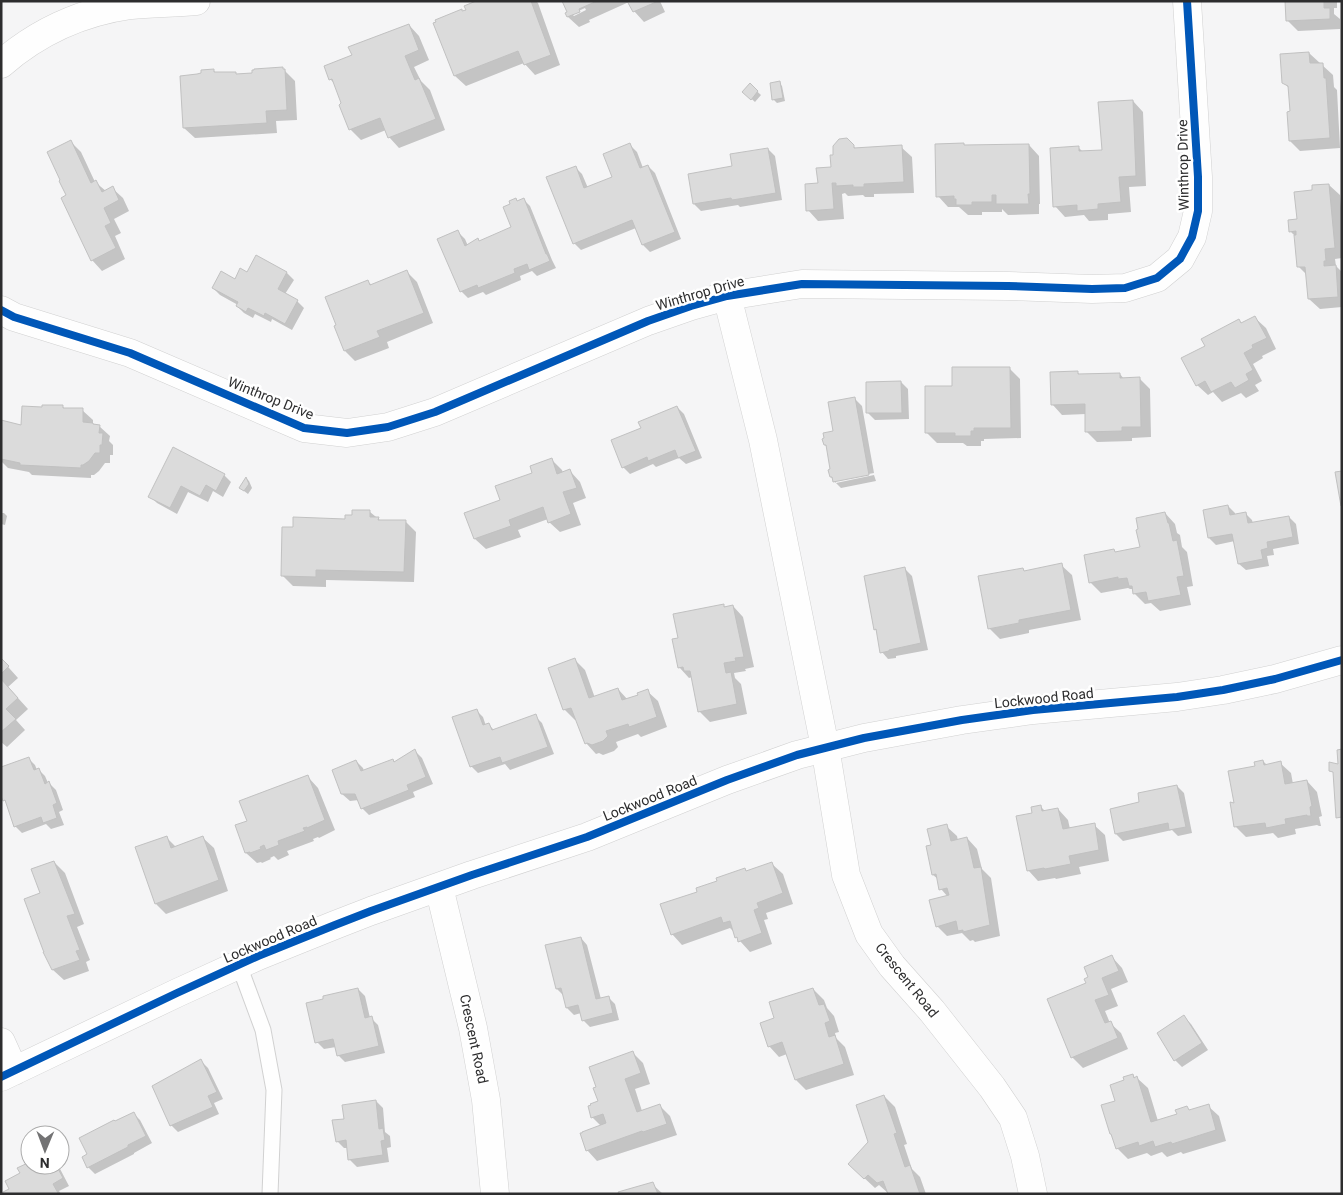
<svg xmlns="http://www.w3.org/2000/svg" width="1343" height="1195" font-family="Roboto,sans-serif">
	<rect width="100%" height="100%" fill="#f5f5f6"/>
	<path fill="#0003" fill-rule="evenodd" d="M480 1H536L538 3 560 65 535 75 524 63 466 86 455 76 463 12Z
		M563 1H660L665 12 644 22 634 11 629 2 589 20 590 22 579 27 568 17 567 13H569ZM585 8 586 10 574 16 572 14Z
		M1284 1H1337V8H1334V14L1340 19V29L1298 31 1287 20V4Z
		M409 25 419 36 429 60 414 67 421 81 430 90 445 130 399 148 389 137 386 130 361 140 350 129 343 104 335 84 330 79Z
		M1309 53 1333 75 1334 87 1337 90 1340 148 1300 151 1290 141 1291 112 1290 89 1283 82Z
		M284 70 295 81 297 120 276 121 277 133 195 138 184 128 197 76 214 71 217 74 237 75Z
		M779 83 782 86 785 101 777 103 774 100 771 84Z
		M750 85 761 95 755 102 744 92Z
		M1133 101 1143 112 1146 186 1129 187 1131 212 1108 214V220L1089 221 1084 215 1065 217 1055 206 1078 147 1083 152 1103 151Z
		M847 140 857 150 901 147 912 157 914 193 874 194V197H865L863 195 848 196 845 193 842 194 844 219 818 221 808 210 819 184 833 168 834 156Z
		M71 142 81 152 95 182 106 191 112 188 123 198 129 211 114 219 121 233 115 236 125 259 102 271 92 260 67 196Z
		M964 144 965 146 1029 145 1039 156 1040 204H1039V214L1008 215 1002 209V212H982V215H968L959 207H948L938 196Z
		M630 145 637 152 643 168 648 166 655 173 681 239 650 252 643 245 636 228 581 250 574 243 575 167 582 174 588 188 614 178Z
		M768 149 775 156 782 200 740 207 738 205 701 211 694 204Z
		M1329 185 1340 195 1342 220V258L1335 259 1336 266 1342 272V307L1320 309 1309 299 1307 275 1298 266 1296 237 1291 232 1313 192Z
		M524 200 530 206 552 260 556 268 537 276 532 271 520 276 521 280 486 295 483 292 468 298 461 291 458 232 465 239 468 246 513 228 518 202Z
		M257 257 287 273 294 280 285 294 297 301 304 308 292 330 272 319 271 322 255 314 253 318 244 313 237 306 238 305 220 295 213 288 235 280 248 273Z
		M406 271 417 282 433 323 387 342 389 348 355 361 345 351 368 282 372 285Z
		M1255 318 1266 328 1276 349 1262 356 1263 358 1253 364 1262 381 1255 385 1259 391 1246 398 1241 393 1222 402 1213 392 1208 395 1197 385 1206 346 1239 321 1243 324Z
		M1009 368 1020 379 1021 438 984 439V441H981V446H967L963 443H937L926 432 953 387Z
		M1078 373 1080 375 1120 374 1124 379 1139 378 1150 389 1151 437 1132 438V441L1097 442 1087 432 1086 414 1062 415 1052 404Z
		M901 382 908 389 909 419 875 420 868 413Z
		M855 399 862 406 874 473 836 480V483L874 475 876 481 841 488 834 481 831 477 832 470 827 447 825 445 835 432Z
		M63 407 65 409 82 410 93 420V424L99 426 110 436 109 441 113 445V455H110V463H105L99 471 94 475H91V478L32 475 29 472 8 468 1 461V421L23 426Z
		M677 407 684 414 702 458 686 464 679 458 656 467 653 464 630 474 623 467 642 429Z
		M174 448 224 475 231 482 223 497 213 491 208 502 188 492 177 514 157 503 150 496Z
		M551 459 562 470 563 473 570 471 580 482 586 498 573 503 581 525 560 532 549 522 548 519 518 530 521 537 486 549 475 539 466 514 502 501Z
		M246 478 249 481 252 488 248 494 240 488Z
		M1228 506 1235 513V515L1245 513 1252 520 1253 524 1289 517 1296 524 1299 544 1273 549 1274 555 1267 556 1269 566 1246 570 1239 564 1235 541 1216 545 1209 538Z
		M370 512 381 521H405L416 532 414 582 326 580V587L293 586 282 575 294 528 346 520Z
		M1 513H4L7 516 5 525 1 524Z
		M1165 513 1175 524 1177 533 1180 535 1182 547 1187 552 1193 586 1187 587 1191 605 1160 611 1151 603 1145 604 1134 593 1133 589H1130L1128 588 1101 593 1090 582 1116 553 1141 548Z
		M1061 565 1072 575 1081 620 1029 630V633L1000 639 989 628 1022 569 1025 572Z
		M905 569 912 576 928 650 896 656V658L888 659 882 652 877 632 875 629Z
		M723 605 726 608 733 606 743 617 754 667 745 669 746 671 734 673 735 678 741 684 747 714 710 722 699 711 692 677 689 678 679 667V639Z
		M1 659 18 678 8 687 28 709 16 720 25 730 7 747 1 742Z
		M575 660 585 670 595 698 618 689 628 700 647 691 658 701 667 727 641 737 638 734 616 742 618 747 614 751 603 755 599 753 596 754 586 743 577 719 575 720 564 709Z
		M476 710 483 717 486 726 489 725 494 730 535 716 542 723 554 754 510 770 505 764 478 773 471 766Z
		M415 751 422 758 433 784 413 792 415 797 369 815 362 808 359 800 350 801 342 794 356 761 363 768 364 771 393 760 395 762Z
		M28 758 35 765 37 770 38 769 45 776 48 783H49L56 790 63 810 59 812 64 825 51 829 46 824 22 833 15 826 7 803 4 800Z
		M1263 761 1267 765 1280 763 1291 773 1293 784 1307 781 1317 792 1322 816 1319 817 1321 826H1319L1317 825 1295 829 1296 834 1278 838 1273 833 1246 837 1236 827 1231 804 1236 805 1257 767Z
		M308 777 318 788 335 830 319 838 318 837 313 839 314 841 287 851 289 855 278 860 274 856 270 858 271 859 262 863 261 862 257 863 246 853 248 821Z
		M1177 786 1184 793 1192 833 1178 836 1172 830 1123 841 1116 834 1111 809 1141 803Z
		M1040 806 1045 811 1058 809 1068 820 1070 829 1094 825 1105 835 1109 861 1079 867 1081 874 1056 879 1055 878 1038 881 1028 870 1034 814Z
		M946 826 957 836 958 841 967 838 977 849 982 869 991 878 1000 936 975 942 973 940 970 941 962 933 947 936 937 926 948 897 941 889 938 879 933 875 932 846Z
		M166 837 176 847 203 838 214 848 228 891 166 914 156 904Z
		M54 862 65 873 84 924 77 927 90 960 86 962 89 971 64 980 53 970 45 953 41 894Z
		M772 864 783 874 793 904 766 913 768 919 764 920 772 944 750 952 740 941 735 933 730 928 682 945 672 934 699 893 719 881 745 869 747 872Z
		M581 938 587 945 601 999 608 997 615 1004 619 1020 590 1027 583 1020 581 1013 574 1015 567 1008 564 996 557 989Z
		M1112 957 1122 968 1128 982 1111 989 1118 1006 1105 1011 1110 1023 1121 1033 1128 1049 1083 1068 1072 1057 1088 983Z
		M358 989 365 996 370 1018H371L378 1025 385 1053 345 1062 338 1055 336 1047 324 1049 317 1042Z
		M813 989 824 1000 827 1008 834 1016 839 1032 835 1033 836 1038 845 1047 854 1075 806 1090 796 1080 787 1054 779 1057 769 1046 776 1019Z
		M1184 1017 1191 1024 1208 1050 1182 1067 1175 1060Z
		M633 1053 643 1063 650 1084 635 1089 642 1111 659 1105 670 1116 677 1135 597 1161 587 1150 601 1126 593 1118 589 1107 600 1102Z
		M201 1061 208 1068 223 1099 214 1103 219 1114 178 1132 172 1126 154 1087Z
		M1133 1076 1136 1078H1137L1148 1088 1158 1121 1178 1115 1187 1108 1190 1111 1208 1106 1219 1116 1226 1141 1183 1154 1181 1152 1167 1157 1162 1152 1151 1156 1147 1153 1128 1159 1117 1148 1116 1102 1125 1081Z
		M884 1096 895 1107 907 1144 904 1145 912 1169 920 1177 926 1194H889L879 1185 875 1188 861 1175Z
		M376 1101 383 1108 385 1132 390 1136 391 1147 387 1148 389 1162 357 1167 350 1160 348 1148H344L337 1141 345 1120Z
		M133 1113 140 1120 152 1143 134 1153V1154L95 1174 88 1167 89 1155 115 1122Z
		M30 1163V1165H58L69 1186 59 1191 61 1194H6L10 1190Z
		M652 1184 663 1194H620Z"/>
	<path fill="#dbdbdb" stroke="#c1c1c1" d="M476 1H531L551 55 524 65 518 51 454 76 433 23 436 22 435 20 462 9V11L466 10 464 6Z
		M562 1H597L579 9 580 12 567 17 565 13 567 12Z
		M627 1H655L656 2 633 12Z
		M1285 1H1324V8H1330V19L1286 21Z
		M409 24 419 50 405 56 415 80 419 78 436 119 388 138 380 118 349 130 339 105 341 103 332 79 329 80 324 66 352 55 348 47Z
		M1309 52 1310 63H1323L1324 78H1326L1330 138 1289 141 1287 112 1290 111 1288 86 1282 83 1280 54Z
		M283 67V69H285L287 110 266 111 267 123 183 128 180 76 197 74 201 73V70L214 69V72H236V74L252 73V70H254V69Z
		M780 81 783 98 772 100 770 83Z
		M750 83 758 91 751 100 742 92Z
		M1133 100 1136 176 1119 177 1121 202 1098 204V209L1077 211V205L1053 207 1050 148 1079 146V151L1102 150 1098 102Z
		M847 138 854 145V148L902 145 904 182 864 184V187H853V185L836 186V183H832L834 209 806 211 805 184 818 183 816 168 831 167 830 155H833V146L839 139Z
		M71 140 91 183 96 180 102 192 113 186 119 200 104 208 111 223 105 226 116 248 91 261 61 198 66 195 59 181 60 180 47 152Z
		M630 143 640 168 648 165 675 232 642 245 632 220 573 244 546 177 576 166 584 188 612 177 603 154Z
		M964 143V145L1029 144 1030 194H1028L1029 204H996V195H992V202H972V205H956V199H954V196L936 197 935 144Z
		M768 148 776 193 732 200 731 198 693 204 688 174 732 166 730 154Z
		M1329 184 1335 248 1325 249 1326 261H1324V266L1336 265 1338 297 1308 299 1305 267H1297L1294 235H1296V231L1289 232 1288 220 1297 219 1294 192 1312 190V185Z
		M516 198 517 201 524 198 546 254H547L550 261 529 270 527 264 514 269 515 273 478 288 477 285 460 292 437 239 458 230 465 246 478 238 479 241 511 227 503 207 510 204 509 201Z
		M256 255 287 272 278 289 298 300 285 324 265 313 264 316 248 308 246 312 236 306 238 302 212 288 221 271 235 279 240 268 247 272Z
		M407 270 424 313 377 331 380 337 344 351 334 326 336 325 325 297 368 280 370 285Z
		M1255 316 1267 338 1252 345 1253 348 1244 353 1253 370 1246 374 1249 380 1235 388 1231 382 1211 392 1205 381 1196 386 1181 358 1205 346 1201 339 1239 319 1241 323Z
		M952 367H1010L1011 428H974V431H971V436H955V433H925V386H952Z
		M1078 371V374L1120 373V378L1140 377 1141 427H1122V431L1085 432V404L1051 405 1050 372Z
		M901 381 902 413H866V382Z
		M855 397 869 475 833 482 832 477H830L828 470 830 469 826 445H824L822 439 824 438 823 433 833 431 828 402Z
		M42 405H63V408H83V422L93 423V424L100 425 99 433H103L102 445H100V453H95L89 461 83 465H81V468L20 465V463L1 459V420L21 425 22 406 42 407Z
		M677 406 696 451 678 458 675 450 648 461 647 457 622 468 611 440 641 428 638 422Z
		M173 447 225 474 216 491 206 485 200 496 181 486 170 508 148 497Z
		M552 458 557 474 570 469 577 488 563 492 571 514 548 523 543 507 509 520 511 526 474 539 464 513 500 500 495 486 532 473 530 466Z
		M1342 471V506H1341L1335 472Z
		M246 477 249 484 244 491 239 488Z
		M1228 505 1230 515 1246 512 1248 523 1289 516 1293 537 1267 542 1268 548 1261 550 1263 559 1238 564 1232 534 1208 538 1203 510Z
		M352 510H370V517H379L378 520H406L404 572 316 570V577L281 576 282 527H293V517L345 519V515H352Z
		M1165 512 1168 523H1169L1173 541 1177 540 1184 576 1177 577 1181 595 1148 601 1146 592 1133 594 1132 586H1129L1127 578 1118 579V577L1089 583 1084 555 1114 549 1115 552 1140 547 1136 530 1138 529 1136 518Z
		M1062 563 1071 610 1019 620V623L988 629 978 576 1023 568 1024 571Z
		M905 567 921 643 889 650V651L880 653 876 629 874 630 864 576Z
		M724 604V607L733 605 744 657 735 658 736 661 724 663 726 673 731 672 737 704 698 712 690 671H684L683 667 678 668 672 639 678 638 673 614Z
		M1 658 9 666 1 674Z
		M575 658 589 698 618 688 622 700 638 695 637 693 648 689 657 717 629 727 628 724 606 731 608 736 603 741 592 745 587 743 585 744 571 708 563 710 548 668Z
		M1 679 18 698 6 709 16 719 1 732Z
		M477 709 483 725 489 723 492 730 536 714 548 747 502 763 500 757 470 767 452 717Z
		M415 749 426 777 407 785 409 790 361 809 355 794H341L332 770 356 760 361 771 393 759 394 762Z
		M1342 749V817L1336 818 1333 772 1329 771V762L1338 764 1337 750Z
		M29 757 34 770 39 768 45 784 49 781 57 803 53 805 57 818 43 823 41 817 14 827 5 800 3 801 1 796V767Z
		M1263 760 1264 765 1281 761 1285 784 1307 780 1312 806 1310 807 1311 816H1307V815L1285 819 1286 824 1266 828 1265 823 1234 827 1230 802 1234 803 1228 771 1255 766 1254 762Z
		M308 775 325 820 307 828V827L303 828 305 831 278 841 279 845 266 850 264 845 260 847 261 849 250 853V852L245 853 235 825 247 821 239 801Z
		M1177 785 1186 827 1169 830 1168 823 1115 834 1110 809 1139 802 1138 793Z
		M1041 805 1042 811 1058 808 1063 829 1095 823 1099 850 1069 856 1071 864 1045 869 1044 868 1027 871 1016 816 1032 813 1031 807Z
		M947 824 951 841 967 837 974 868 981 867 990 925 963 932V930L958 931 956 921 936 927 929 900 949 895 947 888 939 890 936 874 932 875 926 846 931 845 927 829Z
		M167 836 171 848 203 836 219 880 155 904 135 847Z
		M54 861 75 914 67 916 80 950 76 951 80 960 52 970 43 952H44L43 950 24 899 40 893 31 869Z
		M772 862 783 893 757 903 759 908 754 910 762 933 738 942 737 937 735 938 730 921 723 923 721 917 671 935 660 904 697 892 696 888 717 881 716 878 745 868 746 871Z
		M581 937 596 999 609 996 613 1013 582 1021 578 1005 566 1008 561 988 556 989 545 945Z
		M1112 955 1119 971 1102 978 1109 995 1095 1000 1105 1023 1111 1021 1118 1038 1071 1058 1047 999 1086 983 1084 979 1088 977 1084 967Z
		M358 988 365 1018 372 1016 379 1046 337 1056 333 1039 315 1043 306 1003 323 999V996Z
		M813 988 819 1005 824 1004 830 1021 825 1023 829 1037 835 1035 844 1064 795 1080 782 1042 768 1047 760 1023 774 1018 769 1002Z
		M1184 1015 1202 1043 1174 1061 1157 1033Z
		M633 1051 641 1073 625 1079 637 1112 660 1104 667 1124 643 1132 642 1131 586 1151 580 1133H582V1132L606 1123 603 1114 591 1118 588 1106 591 1105 590 1104 598 1101 593 1088 596 1087 589 1067Z
		M201 1059 217 1092 208 1096 213 1107 170 1126 152 1086Z
		M1133 1074 1134 1078 1137 1076 1151 1122 1177 1114 1175 1110 1187 1106 1189 1110 1209 1104 1216 1130 1172 1144 1171 1142 1155 1147 1153 1141 1139 1146 1138 1142 1116 1149 1111 1134H1110L1101 1105 1115 1101 1110 1085 1124 1080 1123 1077Z
		M884 1095 897 1133 894 1134 905 1167 910 1165 920 1194H888L883 1181 877 1183 868 1175 864 1179 848 1164 868 1142 856 1105Z
		M376 1100 379 1129 383 1128 385 1140 381 1141 383 1155 348 1160 346 1140 336 1142 332 1120 344 1119 342 1105Z
		M134 1112 146 1136 128 1145V1147L87 1168 82 1157 87 1154 79 1138 114 1120 115 1121Z
		M30 1162V1165H56L63 1178 53 1184 58 1193 56 1194H4L3 1192 9 1189 5 1181 20 1173 17 1168Z
		M653 1182 658 1194H619L618 1192Z"/>
	<g fill="none" stroke-linecap="round" stroke-linejoin="round">
		<defs>
			<path id="lane" d="M239 965 263 1030 274 1090 270 1194"/>
			<path id="street" d="M1 64C39 31 81 12 131 5 153 3 175 3 196 1
				M727 296 763 440 825 747 846 875 869 934 892 966 932 1011 992 1087 1013 1118 1025 1156 1033 1194
				M1 310 14 317 130 353 304 428 347 433 388 427 435 412 648 321 691 306 727 296 802 284 1008 286 1092 289 1125 288 1157 278 1180 259 1192 237 1198 211V177L1187 1
				M439 887 473 1028 486 1100 495 1194
				M1 1042 14 1071
				M1 1077 177 993 258 956 335 925 371 911 472 875 587 837 727 780 797 755 864 738 962 720 1033 710 1177 697 1223 690 1275 679 1342 660"/>
		</defs>
		<use href="#lane" stroke="#d1d1d1" stroke-width="17"/>
		<use href="#street" stroke="#d1d1d1" stroke-width="29"/>
		<use href="#lane" stroke="#fefefe" stroke-width="15"/>
		<use href="#street" stroke="#fefefe" stroke-width="28"/>
		<defs>
			<path id="cycleway" d="M1 310 14 317 130 353 304 428 347 433 388 427 435 412 648 321 691 306 727 296 802 284 1008 286 1092 289 1125 288 1157 278 1180 259 1192 237 1198 211V177L1187 1
				M1 1077 177 993 258 956 335 925 371 911 472 875 587 837 727 780 797 755 864 738 962 720 1033 710 1177 697 1223 690 1275 679 1342 660"/>
		</defs>
		<use href="#cycleway" stroke="#fff" stroke-width="11"/>
		<use href="#cycleway" stroke="#0057b8" stroke-width="8"/>
	</g>
	<g text-anchor="middle" stroke-width="5" stroke-linejoin="round" paint-order="stroke">
		<g font-size="14" fill="#2d2d2e" stroke="#fff">
			<text transform="translate(1183 165) rotate(-91)" y="5">Winthrop Drive</text>
			<text transform="translate(700 293) rotate(-16)" y="5">Winthrop Drive</text>
			<text transform="translate(271 398) rotate(22)" y="5">Winthrop Drive</text>
			<text transform="translate(1044 698) rotate(-6)" y="5">Lockwood Road</text>
			<text transform="translate(650 798) rotate(-22)" y="5">Lockwood Road</text>
			<text transform="translate(270 939) rotate(-23)" y="5">Lockwood Road</text>
			<text transform="translate(907 980) rotate(51)" y="5">Crescent Road</text>
			<text transform="translate(474 1039) rotate(78)" y="5">Crescent Road</text>
		</g>
	</g>
	<rect width="1343" height="1195" fill="none" stroke="#2d2d2e" stroke-width="5"/>
	<g transform="translate(45 1150) rotate(181)"><circle r="24" fill="#ffffff" stroke="#ababab"/>
	<path d="M0-4L9 19L0 12L-9 19Z" fill="#737374"/>
	<text y="-8" font-size="14" font-weight="bold" text-anchor="middle" fill="#2d2d2e">N</text>
	</g>
</svg>
